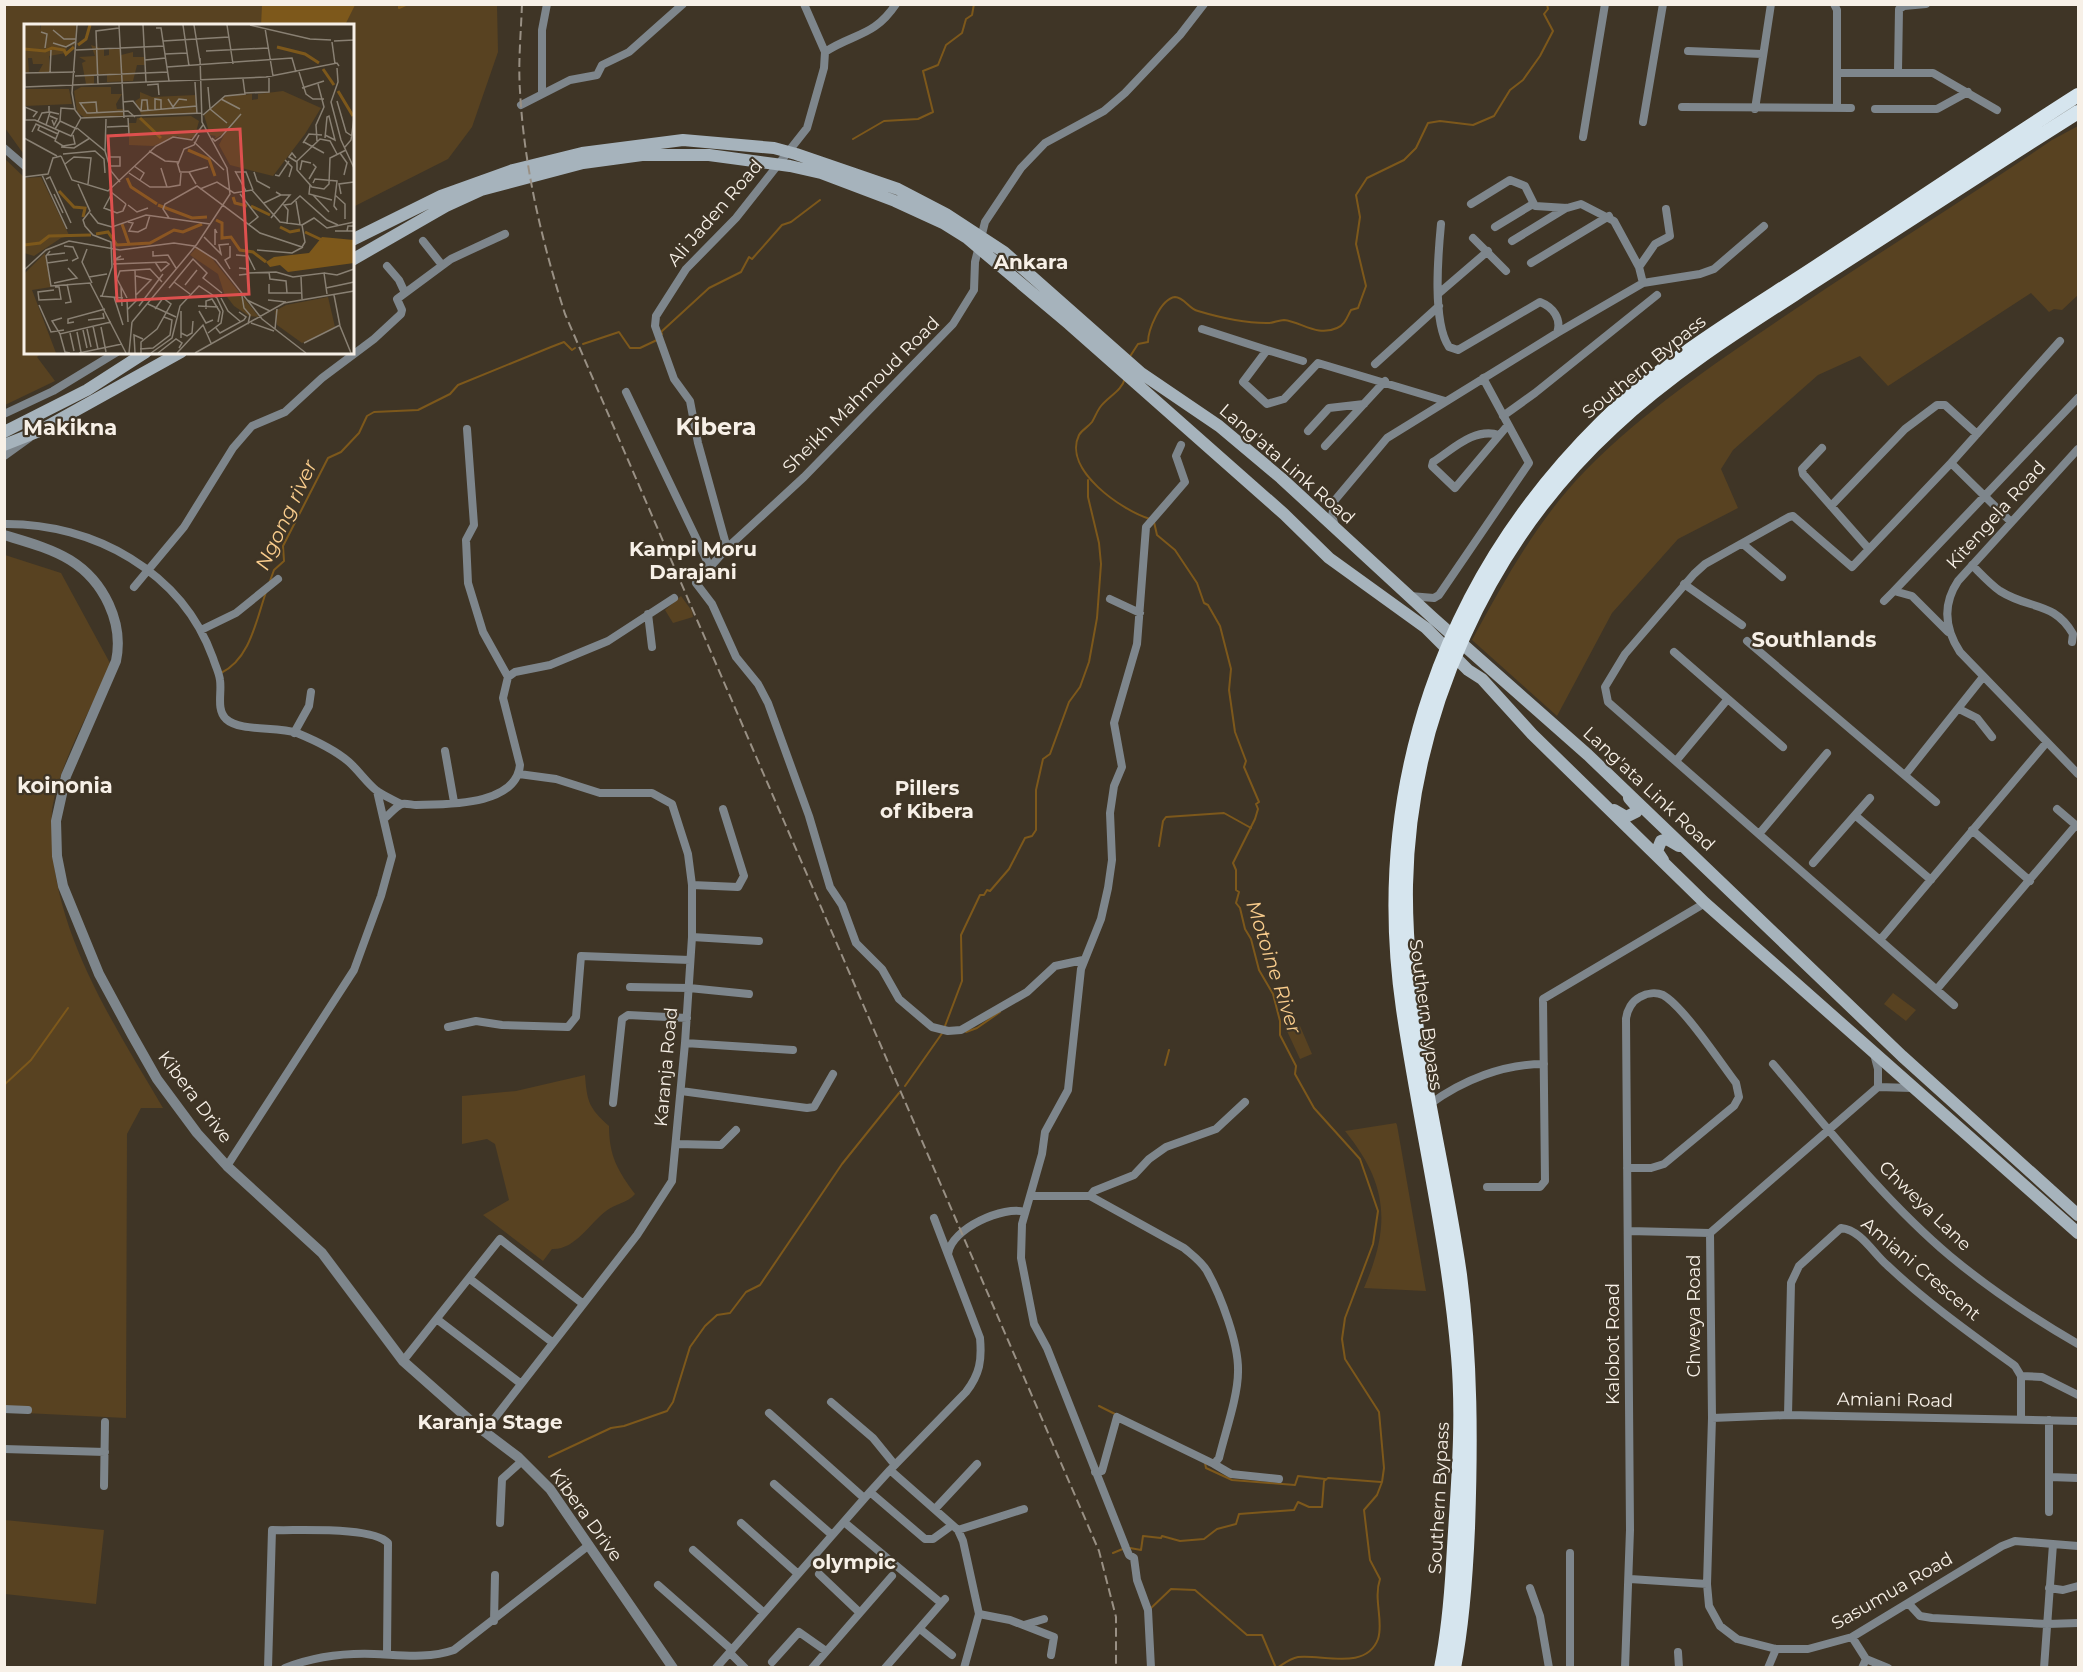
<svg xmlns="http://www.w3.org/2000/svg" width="2083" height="1672" font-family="Montserrat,sans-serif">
	<rect width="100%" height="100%" fill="#3f3526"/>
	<path fill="#584221" d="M4 5H497L498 52 472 127 448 159 353 207 352 26H26L25 156 5 128Z
		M2078 126V295L2062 310 2054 309 2049 312 2031 293 1888 386 1860 356 1818 375 1733 450 1721 469 1738 508 1678 539 1612 613 1557 716 1472 640C1504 581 1538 519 1586 470 1643 412 1711 366 1779 320 1869 259 1962 201 2052 140Z
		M4 158 25 178 26 352 41 353 37 357 55 381 5 405Z
		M5 555 61 573 111 665C92 706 61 761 53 804 51 812 52 823 52 831 51 930 115 1026 163 1108H141L127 1134 126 1418 5 1412Z
		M681 596 692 611 693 617 673 623 665 610Z
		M1893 993 1916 1010 1906 1021 1884 1004Z
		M1300 1026 1312 1054 1300 1059 1287 1031Z
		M585 1075C587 1102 589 1108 609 1126 609 1156 618 1171 635 1194 628 1203 614 1204 606 1211 589 1224 575 1250 552 1249L543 1261 483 1215 509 1200 495 1144 487 1139 462 1144V1096L516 1091Z
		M1396 1123 1397 1125 1426 1291 1364 1288C1391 1225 1388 1184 1345 1131Z
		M5 1520 104 1530 96 1604 5 1594Z"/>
	<path fill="#7d581b" d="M262 5V4L355 5 345 25 261 26Z"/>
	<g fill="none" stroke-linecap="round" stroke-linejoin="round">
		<path stroke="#7d581b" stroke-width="2" d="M399 4V8L408 4
			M853 139 884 121 918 119 933 112 923 71 938 65 946 45 962 33 966 19 972 15 974 4
			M662 334 661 332 709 288 741 272 749 257 752 259 782 225 791 222 820 200
			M583 344 619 332 630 348H640L657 340
			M1129 358 1138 344 1148 342C1148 331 1160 299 1175 297 1184 297 1189 309 1198 311 1218 317 1244 323 1266 323 1272 324 1278 320 1284 320 1302 322 1317 337 1337 328 1345 325 1347 317 1351 310L1358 308 1366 286 1356 244 1360 217 1356 195 1367 178 1404 160 1416 148 1428 123 1440 121 1473 125 1494 116 1510 90 1523 80 1540 56 1553 31 1544 14 1548 9 1547 4
			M1125 378C1122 391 1109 396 1101 406 1097 411 1095 417 1092 422 1088 427 1082 430 1079 435 1062 470 1123 511 1150 519
			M1154 522 1157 535 1175 550 1197 583 1204 603 1208 605 1220 626 1231 669 1229 690 1235 732 1246 761 1244 767 1259 802 1256 804 1258 809 1255 819 1233 863 1236 870V890L1239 892 1236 903 1240 908 1245 929 1251 939 1259 970 1273 994 1280 1021V1035L1296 1066 1295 1074 1314 1108 1360 1159 1378 1211 1373 1244 1345 1318 1342 1339 1345 1359 1379 1412 1384 1468 1382 1482 1377 1495 1364 1510 1370 1560 1380 1579C1373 1599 1384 1622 1378 1639 1366 1671 1322 1654 1298 1657 1291 1658 1283 1664 1277 1668
			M270 581 274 570 284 561 283 546 328 458 341 452 359 433 367 416 374 412 418 410 450 394 458 385 551 347 564 342 572 350 575 348
			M221 673C250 659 256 621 266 592
			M1159 846 1163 821 1166 817 1224 813 1251 828
			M945 1026 962 981 961 935 980 895H984L987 890 990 891 1009 869 1025 838 1032 836 1036 830V790L1043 759 1050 754 1069 702 1080 687 1089 662 1097 618 1101 564 1099 543 1088 497V480
			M966 1032 977 1028 1000 1012
			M1165 1065 1169 1050
			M4 1085 31 1060 68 1008
			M905 1086 943 1032
			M1099 1406 1115 1414
			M549 1457 611 1428 624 1426 667 1411 673 1402 690 1347 705 1326 717 1315 730 1313 746 1292 760 1285 842 1164 899 1093
			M1205 1463 1206 1468 1232 1480 1295 1485 1298 1476 1325 1479
			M1130 1548 1141 1550 1143 1536 1161 1538 1162 1536 1180 1541 1204 1539 1217 1529 1236 1524 1239 1514 1294 1510 1298 1502 1309 1507H1322L1324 1481 1328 1478 1381 1482
			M1113 1553 1125 1548
			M1149 1610 1171 1589 1195 1590 1247 1635H1262L1276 1668"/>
		<path stroke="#7e868c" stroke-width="8" d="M1834 4 1837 10V108
			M1688 51 1762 54
			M825 52C854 33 874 37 896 4
			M1898 71 1899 9 1904 6 1926 4
			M1837 73H1933L1997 110
			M542 93V30L547 4
			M521 105 570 80 597 75 602 65 629 52 683 4
			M1682 107 1851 108
			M1755 109 1771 4
			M1875 109H1937L1968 92
			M1643 122 1663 4
			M1583 137 1605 4
			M4 148 26 167
			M1471 204 1510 180 1525 186 1535 206 1567 208 1581 204 1614 221 1639 267 1643 283 1700 274 1714 269 1764 226
			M1495 227 1533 204
			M1473 238 1506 271
			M423 241 442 265
			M1512 241 1566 208
			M1531 263 1609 216
			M387 266 399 280 405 293
			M1639 267 1655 244 1670 236 1666 209
			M1438 294 1488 251
			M1202 329 1267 350
			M1557 333 1643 283
			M1303 361 1267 350 1243 382 1267 404 1284 399 1318 363 1445 401
			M1375 364 1439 306
			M626 392 710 567
			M4 414 53 391 117 352
			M1503 416 1535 393 1657 295
			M467 429 474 525 466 540 468 583 483 632 508 677
			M1308 431 1329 408 1364 404
			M1499 435C1474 427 1452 450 1433 462L1432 466 1455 488 1508 425
			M1325 446 1385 381
			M1822 448 1802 469 1803 474 1868 548
			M2078 449 1958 581C1942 605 1945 629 1960 652L2078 774
			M1951 463 2011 522
			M1831 506 1905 429 1937 405H1945L1977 434
			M4 524C94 523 182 572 213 658 215 665 219 672 220 680 222 693 216 709 226 719 240 732 277 726 297 733 314 740 334 749 349 762 359 771 367 783 377 791 384 796 394 800 401 804
			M1335 526 1332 516 1335 500 1387 438 1557 333C1562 319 1553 307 1540 302L1458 350 1449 347C1432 322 1438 255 1441 224
			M1743 544 1782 577
			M727 548 698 443 690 401 674 379 655 326 656 316 686 269 736 218 807 128 824 68 825 52 804 4
			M1972 565C1981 574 1990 584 2000 591 2030 610 2054 601 2073 634L2072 642
			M1684 584 1742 625
			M134 587 184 527 233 448 252 426 285 412 322 378 374 339 401 314 402 310 397 299 451 259 505 234
			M1894 591 2078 398
			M1410 596 1434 598 1439 595 1529 463 1483 378
			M1110 599 1140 613
			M1884 601 1894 591 1912 596 1948 632
			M648 614 652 647
			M201 630 236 613 278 579
			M1747 641 1936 802
			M1674 652 1783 747
			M1959 709 1977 718 1992 737
			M294 733 309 706 311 692
			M445 751 454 802
			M1676 761 1727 700
			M1905 775 1983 677
			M2057 809 2078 827
			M1856 816 1931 880
			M384 819C389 815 396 806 402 804 406 803 412 805 416 805 447 804 516 806 520 765L503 698 508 677 515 672 550 665 608 641 674 598
			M1972 830 2030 881
			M1759 834 1827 753
			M1813 863 1870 798
			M692 885 738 887 744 876 723 809
			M692 937 759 941
			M1880 940 2047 742
			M1083 960 1055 966 1027 992 961 1030 948 1031 932 1027 899 999 882 969 856 943 842 905 830 887 809 816 768 703 758 684 736 657 712 604 696 583 727 548 804 477 953 324 974 290 975 262 985 222 1021 168 1045 143 1104 111 1125 93 1180 35 1204 4
			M630 987 689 988 749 994
			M1937 989 2076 825
			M1954 1005 1608 702 1605 687 1625 654 1694 574 1705 564 1789 517 1793 516 1852 567 1951 463 2060 341
			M448 1027 476 1021 502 1025 568 1027 576 1017 581 956 690 960
			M685 1043 793 1050
			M1874 1054 1878 1069V1087
			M1773 1064C1829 1130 1884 1200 1950 1256 1991 1290 2033 1318 2078 1344
			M1878 1087 1710 1233 1712 1418 1707 1584 1709 1606 1720 1626 1737 1639 1776 1649H1808L1852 1637 2002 1546 2015 1541 2053 1544
			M1878 1087 1912 1088
			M681 1091 807 1108 814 1107 833 1074
			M613 1103 622 1019 628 1015 687 1018
			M1430 1104C1463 1080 1503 1064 1544 1064
			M676 1144 721 1145 736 1130
			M227 1166 354 970 381 896 392 856 377 791
			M1487 1187H1540L1545 1181 1543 999 1705 903
			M1031 1196H1090L1184 1248C1192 1255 1201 1261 1207 1271 1221 1296 1239 1344 1238 1372 1238 1396 1225 1433 1219 1458L1214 1464 1117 1417 1102 1471 1095 1472
			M1090 1196 1094 1191 1134 1175 1149 1159 1166 1147 1216 1129 1245 1102
			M1629 1231 1710 1233
			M948 1254C951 1228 1005 1205 1025 1212
			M470 1279 552 1342
			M438 1320 520 1383
			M403 1361 500 1239 582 1303
			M2021 1376 2042 1377 2078 1395
			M831 1402 873 1438 895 1465
			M4 1409 28 1410
			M769 1413 864 1498
			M1788 1415 1791 1283 1799 1266 1841 1228C1861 1230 1873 1253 1887 1265 1926 1302 1971 1334 2015 1366L2021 1376V1419
			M1712 1418 1788 1415 2078 1421
			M484 1432 637 1235 672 1181 685 1043 692 937V885L688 854 672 804 652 793H600L556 779 519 774
			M4 1449 105 1452
			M1214 1464 1231 1474 1279 1479
			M890 1470 966 1392C980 1374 982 1360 980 1338L934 1218
			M2050 1477 2078 1478
			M774 1484 832 1535
			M104 1486 105 1422
			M935 1509 977 1464
			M2049 1512V1420
			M844 1522 941 1603
			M500 1523 502 1479 522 1461
			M741 1523 797 1573
			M951 1526 933 1539H925L870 1492 890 1470 958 1530 963 1541 979 1614 964 1668
			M958 1530 1024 1509
			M693 1550 763 1612
			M1570 1553V1668
			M819 1574 859 1612
			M1630 1579 1707 1584
			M658 1585 732 1650
			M1530 1588 1540 1616 1549 1668
			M2049 1588 2063 1590 2078 1586
			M1909 1604 1920 1616 1932 1618 2047 1624 2078 1623
			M979 1614 1010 1620 1054 1637 1051 1655
			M494 1621 495 1575
			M1024 1625 1044 1619
			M920 1629 952 1655
			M1852 1637 1866 1659 1888 1668
			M1678 1652 1679 1668
			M730 1653 745 1668
			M772 1662 799 1632 826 1651
			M268 1668 272 1530C297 1531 373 1526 388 1543L387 1654
			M285 1668C313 1657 345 1653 374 1654 401 1655 428 1659 454 1650L589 1545
			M716 1668 870 1492
			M812 1668 892 1576
			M885 1668 945 1599
			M1151 1668 1148 1610 1137 1580 1134 1558 1129 1555 1126 1548 1047 1348 1034 1324 1032 1314 1021 1258 1022 1224 1042 1154 1045 1132 1068 1090 1081 969 1101 919 1108 888 1112 860 1110 813 1114 786 1122 767 1114 723 1137 644 1146 527 1185 482 1176 456 1181 445
			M1625 1668 1630 1530 1626 1019C1627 1010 1632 1001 1640 997 1647 993 1656 992 1663 995 1683 1006 1720 1062 1736 1083L1739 1097 1734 1106 1664 1164 1651 1168H1627
			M1768 1668 1776 1649
			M1862 1668 1866 1659
			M2044 1668 2053 1544 2078 1546"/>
		<path stroke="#7e868c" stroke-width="10" d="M4 455 29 437
			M4 535C27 542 50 548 70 560 104 581 124 623 116 661L66 776 56 821 57 856 63 886 99 974 132 1035 157 1079 197 1133 227 1166 322 1253 403 1361 473 1423 518 1457 550 1489 673 1668"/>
		<path stroke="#a6b3bc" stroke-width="12" d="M352 240 441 196 513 170 582 153 683 140 774 148 796 154 898 189 946 214 1004 252 1141 373 1219 426 1281 478 1433 618 1588 755 1902 1056 2078 1215
			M352 260 446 206 481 190 583 163 642 155H709L790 166 821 173 895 201 943 223 967 238 1069 324 1284 514 1329 558 1426 628 1468 670 1482 679 1532 734 1705 903 2078 1233
			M4 432 87 390 146 352
			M4 445 37 432 181 352
			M1614 810 1626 817 1636 812V806L1629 798
			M1663 860 1657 851 1661 841 1667 839 1679 846"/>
		<path stroke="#d6e5ee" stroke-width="14" d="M1441 1668C1448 1633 1451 1599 1453 1564 1457 1494 1464 1426 1458 1356 1448 1239 1420 1125 1403 1009 1371 788 1443 579 1602 422 1664 360 1744 314 1817 266 1904 210 1990 151 2078 95
			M1454 1668C1463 1621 1466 1575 1468 1528 1471 1443 1471 1360 1460 1275 1450 1204 1434 1134 1422 1063 1413 1005 1405 944 1406 885 1409 716 1488 542 1613 427 1675 369 1747 325 1818 279 1905 223 1991 167 2078 112"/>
		<path stroke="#999084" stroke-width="2" stroke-dasharray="9 4.5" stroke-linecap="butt" d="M522 4C521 33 518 62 520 91 524 167 542 242 565 314L1099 1551 1116 1617V1668"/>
	</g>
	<g text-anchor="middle" stroke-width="4.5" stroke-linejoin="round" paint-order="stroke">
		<g font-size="18" fill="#f7f0e7" stroke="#3f3526">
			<text transform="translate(715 213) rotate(-49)" y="6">Ali Jaden Road</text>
			<text transform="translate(1644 367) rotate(-39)" y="6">Southern Bypass</text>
			<text transform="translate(861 395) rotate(-45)" y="6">Sheikh Mahmoud Road</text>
			<text transform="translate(1287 464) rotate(41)" y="6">Lang'ata Link Road</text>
			<text transform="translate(1996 515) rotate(-48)" y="6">Kitengela Road</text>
			<text transform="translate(1649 789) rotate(43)" y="6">Lang'ata Link Road</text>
			<text transform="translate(1426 1015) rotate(82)" y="6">Southern Bypass</text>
			<text transform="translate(666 1067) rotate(-85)" y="6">Karanja Road</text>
			<text transform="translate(195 1097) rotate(53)" y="6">Kibera Drive</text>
			<text transform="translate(1925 1206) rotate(44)" y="6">Chweya Lane</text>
			<text transform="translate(1921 1269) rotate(40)" y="6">Amiani Crescent</text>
			<text transform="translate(1694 1316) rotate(-90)" y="6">Chweya Road</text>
			<text transform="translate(1613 1344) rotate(-90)" y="6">Kalobot Road</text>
			<text transform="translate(1895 1400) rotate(1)" y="6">Amiani Road</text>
			<text transform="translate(1439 1498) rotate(-87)" y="6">Southern Bypass</text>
			<text transform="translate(586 1515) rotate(54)" y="6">Kibera Drive</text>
			<text transform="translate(1892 1591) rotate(-30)" y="6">Sasumua Road</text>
		</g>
		<g font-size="20" font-weight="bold" fill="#f7f0e7" stroke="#3f3526">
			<text x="1031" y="269">Ankara</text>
			<text x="693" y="556">Kampi Moru<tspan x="693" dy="23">Darajani</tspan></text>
			<text x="927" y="795">Pillers<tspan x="927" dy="23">of Kibera</tspan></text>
			<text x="490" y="1429">Karanja Stage</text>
			<text x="854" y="1569">olympic</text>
		</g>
		<g font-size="20" font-style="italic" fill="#f9cc8c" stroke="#3f3526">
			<text transform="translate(286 515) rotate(-65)" y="7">Ngong river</text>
			<text transform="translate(1274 967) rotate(72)" y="7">Motoine River</text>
		</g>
		<g font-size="21" font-weight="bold" fill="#f7f0e7" stroke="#3f3526">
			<text x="70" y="435">Makikna</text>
			<text x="1814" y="647">Southlands</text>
			<text x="65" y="793">koinonia</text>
		</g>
		<g font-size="24" font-weight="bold" fill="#f7f0e7" stroke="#3f3526">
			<text x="716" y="435">Kibera</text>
		</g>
	</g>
	<g transform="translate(24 24)">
		<rect width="330" height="330" fill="#3f3526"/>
		<path d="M0 1H16L17 7V1H52L51 21 43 23 42 29 25 32 26 49H14L19 40H9L8 34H4L5 49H1ZM67 21 80 25V32L85 31V25L97 24V31L109 28V33H120L121 41H113L109 57 83 58V50L70 51V60H62L58 39 62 37 55 33 71 32ZM57 63H87V70H98L92 80 93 85H99V93L61 94 53 88 50 67ZM0 65H45L48 80 0 82ZM259 67 297 84 281 110 249 152 206 141 195 121 201 109 190 115 192 112 186 111 180 91 202 72 228 70V76L234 75V70ZM116 68 128 73 172 71 173 89 118 92 111 77 116 74ZM167 92 175 97 171 112 164 116 153 112 129 122 105 121V99H112L113 94ZM17 153 45 211 53 210 37 214 10 232 0 229V154ZM172 224 186 232 235 293 225 292 210 282 200 269 194 250 166 231ZM21 229 27 263 8 266 32 329H0V250ZM304 273 311 303 278 319 253 301 251 287 262 281Z" fill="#584221"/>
		<path d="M298 213 330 216V239L264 248 256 241 246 243 242 238 250 233 285 229Z" fill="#7d581b"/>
		<path fill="none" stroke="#7d581b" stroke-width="3" d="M54 21 62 15 66 1M253 23 281 30 295 39M0 25 21 27 28 24 40 26 42 30 50 23M299 45 310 61M314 67 329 92M116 94 137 114M164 126 185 135 191 152M103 154 107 163 133 180M35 167 50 183 61 184 59 193M209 173 211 179 223 182M134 181 168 194 183 193M227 182 246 191M192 196 198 199V214L207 213 216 226 229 228 242 238M98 200 105 220M256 203 266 208 276 206M281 208 298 216M72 210 84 208 93 221 126 219 150 206 159 208 178 200M0 221 16 219 25 212 67 211"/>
		<path fill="none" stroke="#898073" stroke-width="1.5" d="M53 1 48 69 51 86 57 94 178 89M95 1 100 94M119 1 122 58M159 1 165 42M170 1 176 38M203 1 209 40M226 1 286 15 307 16M132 4H137L145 57M241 4 249 52M29 6 40 15H52M17 8 23 10 21 24M139 17 205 13M310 17 330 16M308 18 311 40M29 19 42 23 51 18M52 26 140 22M182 27 244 24M141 30 163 29M121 36 142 34M0 41 1 63M143 43 268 34 272 48M313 44 314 58 307 78 317 116 330 144M275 48 282 70 289 75H300M0 49 51 48M26 49 27 26M51 52 144 48M171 58 173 90M74 60 72 7 95 4M123 61 134 60 135 71M0 63 242 53 313 39 315 42M184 63 186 85M278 64 300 57M221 69 245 68V54M144 75 149 83 155 75 163 76M197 75 216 85M313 77 322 108 328 112M99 78 109 77 117 87 173 82M186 85 203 99M131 86V75L137 76V86M117 87 118 76H123L124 87M73 89 72 78 56 79 63 89H66L104 87 111 93M179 91 201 72 221 70 219 55M26 92 33 95 30 101 28 96M0 96H11L47 112 57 94M1 96V83L13 88 9 93M14 97 18 89 25 88V82M36 97 37 84 51 85M16 101 14 106 32 115M22 101 26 88 35 90M83 103 104 102M53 104 81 127 87 147 96 158M31 105 36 97 53 105M35 107 31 117 39 122 51 120 49 111M8 108 12 100 34 110M99 111 105 110 104 94M0 114 33 132M188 114 191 117 197 113 217 90M301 114 303 93 305 92 311 116 301 111M293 117 292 101 300 83 294 60M170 118 200 146M280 118 300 129M279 119 285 110 298 111M37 123 50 124 66 114M321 123 327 116 330 94M81 127 82 95M125 127 141 137 155 138M316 129 323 139 320 151M39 130 71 127 80 135 81 149M313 130 306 117 296 115 273 137V146L288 163 300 165 305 160 306 134 322 126M37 132 48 156 84 167 132 122 149 113 168 116 179 101M85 133H96V142H87M272 134 268 129 265 133 273 138M261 136 268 143 265 153M153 138 156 148H165L172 160M41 140 50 133 67 134 64 160M154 140 160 125 170 121 175 111M110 142 120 149 116 156M137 144 143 163M276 146 278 137 287 139M211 147 222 167M165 148 184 143M211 148H222L229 166M230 148 233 157 246 164M105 149 126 163H145L156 161 157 149M18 151 43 205M251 151 255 152 265 137M0 153 24 150 29 134 37 132M22 155 26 153 47 199M285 155 292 143 289 140M289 159 291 155 313 157 310 182 313 186M54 160 66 187 59 196 61 202 69 211 87 218 88 243 78 272M286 161 285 170 308 176M176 165 193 158 210 169 228 166 256 198 278 201M87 168 102 180M88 169 80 184 93 189 99 187 102 180 99 186M30 170 39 189M216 170 234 193 224 201M317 170 315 160 330 158M289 171 305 188M311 171 321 180V195M272 177 276 200M240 179 257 171 252 168M104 181 113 188 124 184M66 189 74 199 88 203 122 191 186 200M145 194 139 185 141 180 173 162 236 209 278 223 281 218 278 201 290 194 303 204 330 198M247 194 266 171H257M104 198 109 199 105 207 114 208 122 204 126 191M263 200 264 186 260 181 267 180 276 172 303 196 314 201M311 207H330M323 207 324 202H330V212M180 213 197 230 195 221 205 220M191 221V205L193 209M40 222 49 223 54 234 48 237M63 225 58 238 68 259M233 226 268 229 279 223M26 227 22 232 27 262 66 259 102 329M129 227V232L144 231 152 244M23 231 41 229M212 231 224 232 231 246M97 232 90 236 100 235M23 239 44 236M89 240 142 238 145 240 137 247 131 238M215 244 224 245V250L215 251M206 245 201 236 206 233V222M0 246 22 226 45 217 96 226 150 219 170 222 192 236 238 295 282 329M245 248 246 255 262 257 263 269M224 249 252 248 269 253 300 249 303 270M300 249 313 251 330 245M112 252 127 256 112 271M65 253 83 250M277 253 278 275M150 258 166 270M30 259 53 254 44 244M245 260V269H278M161 261 173 246M97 263 98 282M145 264 169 235 183 249 179 254 198 269M302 264 330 258M30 266 14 268 15 276 37 275 35 263H31M310 271 316 302 327 329M76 272 99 274M218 272 220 284 226 291 224 300M90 273 99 301M103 274 93 255 96 247 126 245 138 258M197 274 204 287 217 298M103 276 104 298M223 276 246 287M244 276 262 278M41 279 47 278 43 260M124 280 152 293M15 281 27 308 40 306M115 282 139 250M174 282 194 283M182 285V277L188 275 196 288 194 298M103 286 112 277 111 246M175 287 182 299 189 296M38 294 28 297 36 310 87 298M64 296 80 294 79 289M50 298 44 299V295L81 285M108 298 173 220 206 170 203 144 178 98 176 34M227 299 250 307M69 302 74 325M77 303 82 328M192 304 196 309 220 296 222 293 215 288M63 305 67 323M251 305 253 285M59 306 63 324M53 308 57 328M46 309 50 327M157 309 163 312 168 309 169 297M36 310 41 328 46 329M157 314V287M280 319 316 301M116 325 129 324 146 311 148 296 140 293M55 329 98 320M105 329 108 298M111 329 110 311 119 315M117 329V318L133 305 147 280 139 274 131 285M127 329 148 314 156 282 175 262 193 274 199 287 197 299 184 309M134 329 152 315 158 319 155 324M153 329 179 301 187 319M171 329 260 279 330 267"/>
		<path fill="#dd504e" fill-opacity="0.15" stroke="#dd504e" stroke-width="3" d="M216 105 225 270 93 277 84 112Z"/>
		<rect width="330" height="330" fill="none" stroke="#f7f0e7" stroke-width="3"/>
	</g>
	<rect width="2083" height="1672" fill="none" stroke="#f7f0e7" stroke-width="12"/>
</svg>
